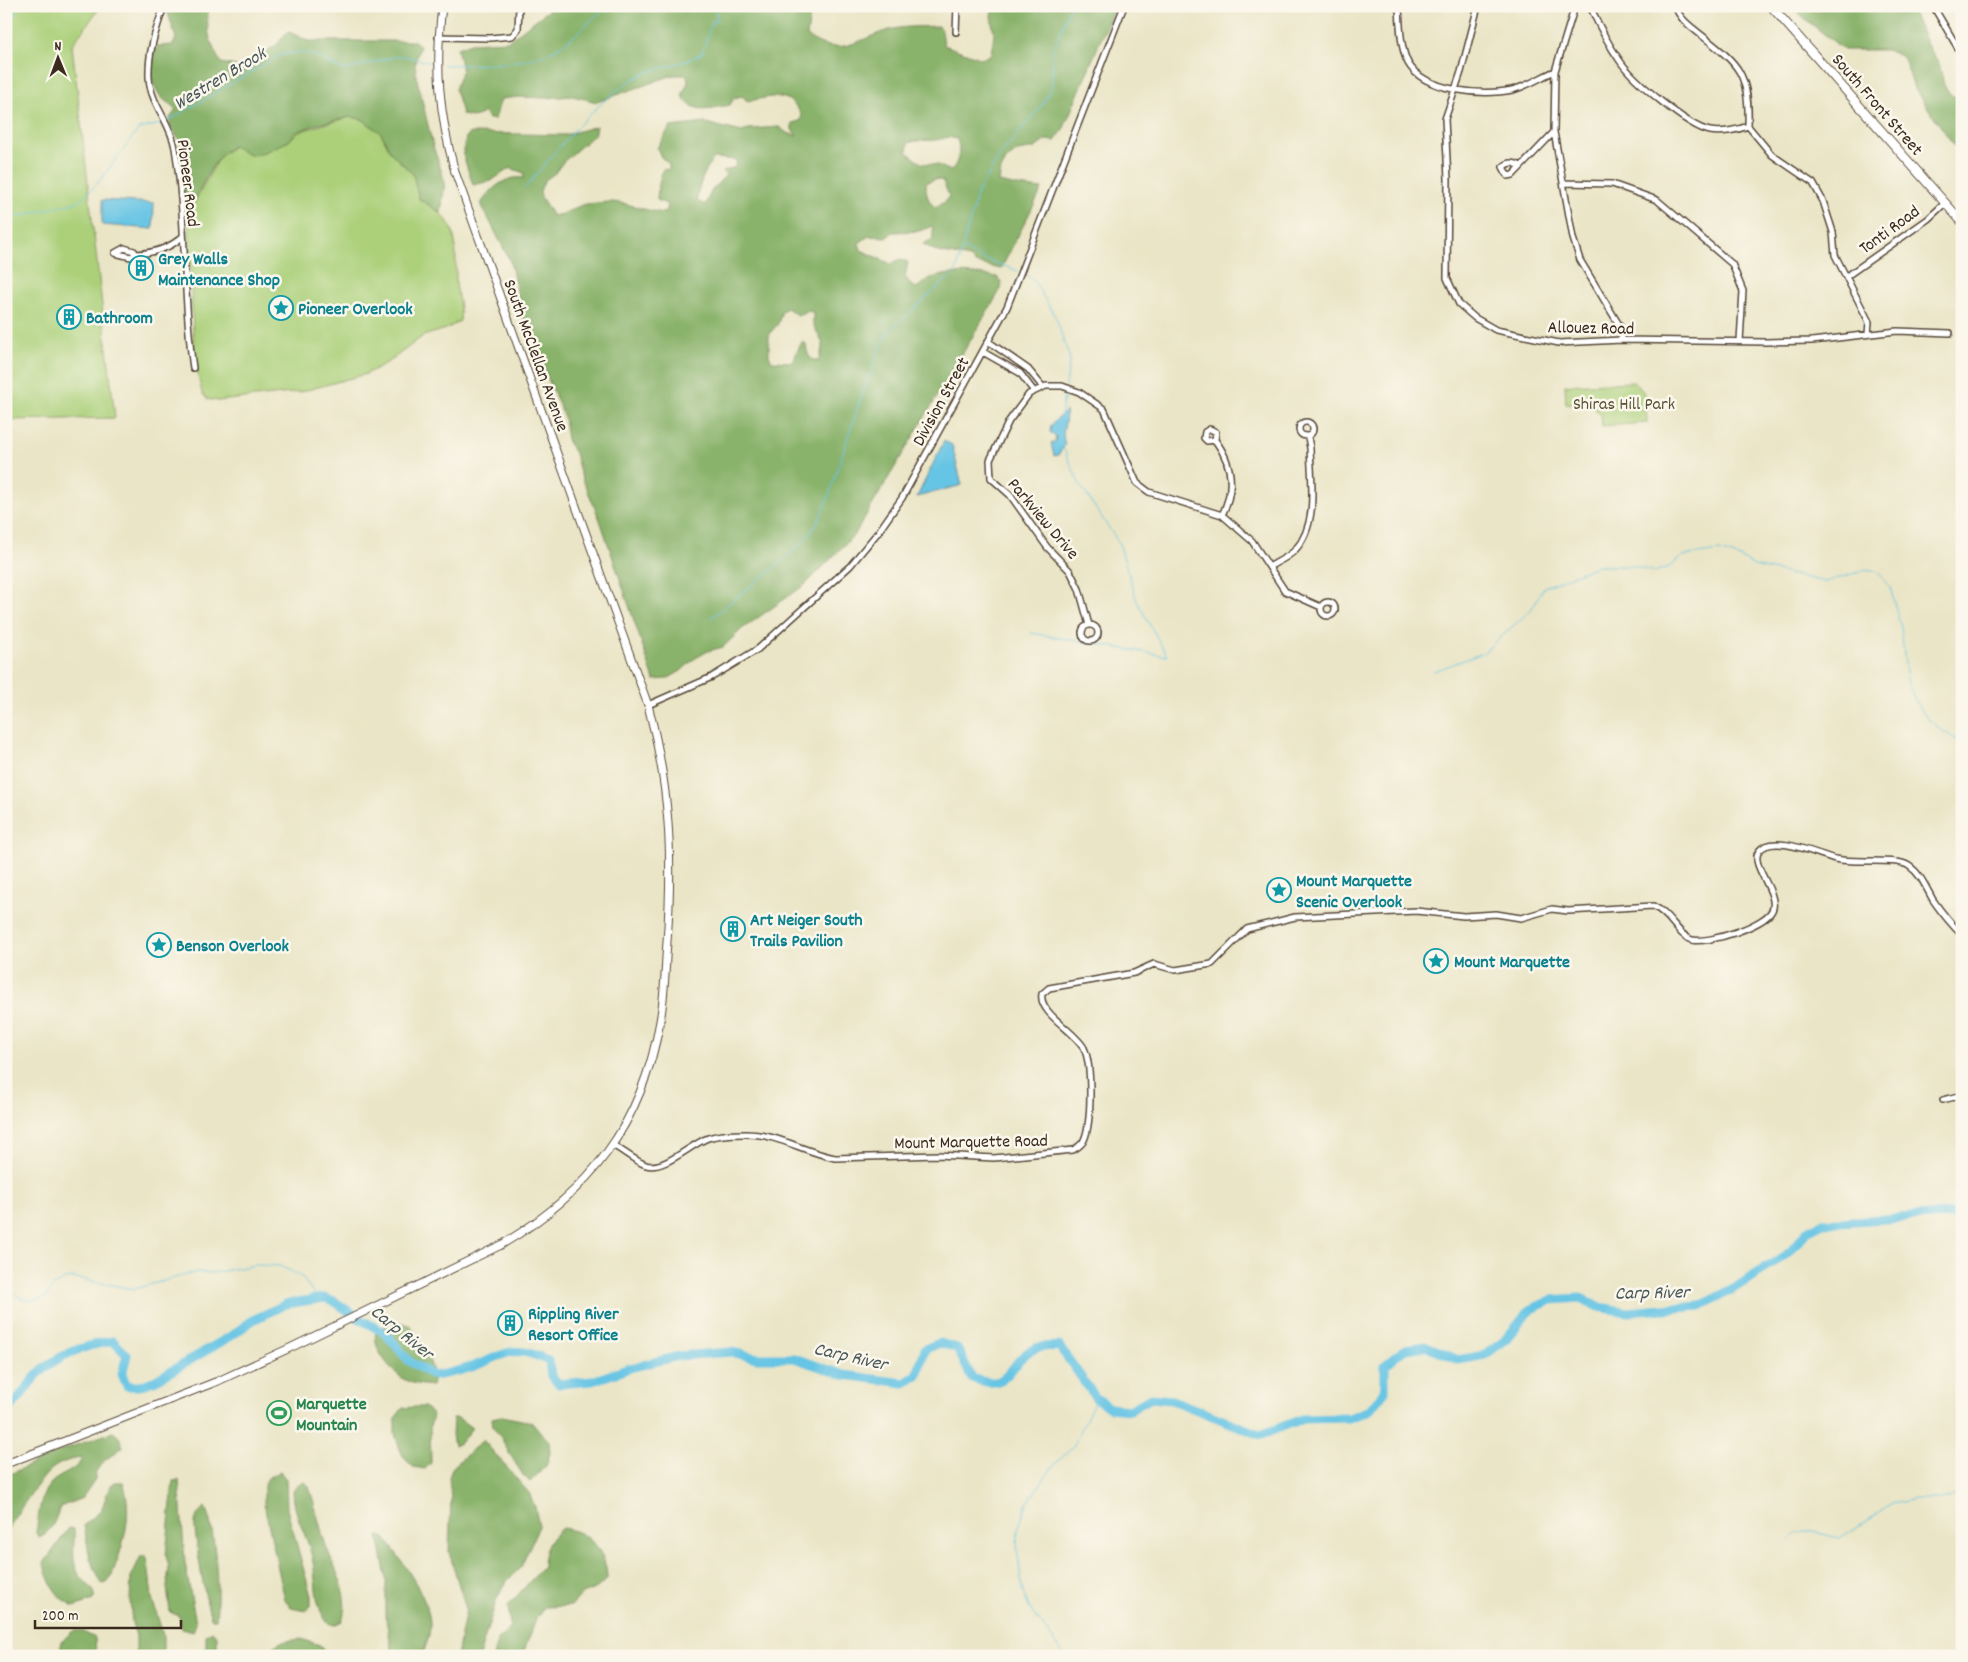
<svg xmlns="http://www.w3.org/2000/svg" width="1968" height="1662" font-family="Dekko,sans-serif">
	<rect width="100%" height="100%" fill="#fbf7ec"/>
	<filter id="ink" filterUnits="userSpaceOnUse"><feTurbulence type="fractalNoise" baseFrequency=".02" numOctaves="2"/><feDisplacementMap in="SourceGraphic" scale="10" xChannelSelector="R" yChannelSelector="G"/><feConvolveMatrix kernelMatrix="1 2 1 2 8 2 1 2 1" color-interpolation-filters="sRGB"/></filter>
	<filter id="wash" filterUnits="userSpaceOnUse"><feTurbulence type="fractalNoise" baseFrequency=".0096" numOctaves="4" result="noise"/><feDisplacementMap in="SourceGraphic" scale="20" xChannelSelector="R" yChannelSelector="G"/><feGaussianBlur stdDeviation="1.12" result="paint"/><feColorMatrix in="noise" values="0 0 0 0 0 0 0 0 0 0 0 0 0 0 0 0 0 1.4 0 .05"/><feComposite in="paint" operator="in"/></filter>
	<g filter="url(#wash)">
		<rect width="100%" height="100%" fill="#eae5c6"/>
		<path fill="#acd07a" stroke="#747d4c" d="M6 6H101L72 45 115 418 6 420Z
			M350 117 362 119 381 133 391 153 413 174 419 199C461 221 455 239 456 279 456 294 462 306 460 321L446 329 423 336 390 361 366 374 300 392 218 401 207 399 202 393 194 358 188 214 218 159 233 146 249 155 260 154 289 141 297 132Z
			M1633 382 1645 393 1647 423 1602 426 1601 414 1588 403 1566 404 1565 385Z"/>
		<path fill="#89b26a" stroke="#626e44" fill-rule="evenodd" d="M168 6H209C205 29 210 44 221 63L241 67C252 58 264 54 275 46 280 42 282 36 289 32L308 41H415L420 46 415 63 416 75 433 146 445 182 441 213 419 199 413 174 391 153 381 133 362 119 350 117 315 125 297 132 289 141 260 154 249 155 233 146C210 159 201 192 188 214L184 196 183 183 185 171 181 159 182 145 170 125V118L176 110C172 104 165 102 161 97 150 83 148 61 158 46L173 45 176 38 167 10Z
			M554 6H811L807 36C843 62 863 33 899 28 911 26 925 27 938 26L942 31 944 45 982 59 991 54 994 34 991 16 993 6H1115L1063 130 1055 141 1046 140 1035 148 1018 151 1007 159 1001 170 999 182 1017 186 1042 189 1001 269 975 263 970 258 938 252 923 244 933 239V226L919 231 893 232 887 237 869 236 859 243 861 250 891 264 900 259 908 262 905 277 914 288C921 287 925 280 931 278 953 271 975 273 997 277L1002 283 1001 289 855 534 806 584 742 629 723 647 708 651 694 659 681 671 667 679 654 680 600 520 580 473 575 453 567 440 564 417 546 374 536 341 523 317 510 261 481 204C490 189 506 175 524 178V173L510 168 491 181 473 185 463 155 466 137 471 133 565 135 597 126 595 134 563 162 555 173 544 181 540 191 541 197 553 216C567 214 574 207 586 204 587 204 607 202 609 202 629 202 646 212 666 213L668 205 657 200C657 193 660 176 663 169L669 170V164L661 157 657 148 670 127 705 123 742 132 748 129 779 127 787 133 797 136 792 130V123L800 121 802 116C788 88 771 98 747 101L742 96 734 98 730 105C710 108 694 115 682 96L688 82 687 75H673L597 102 573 96 545 98 519 97 501 99 495 119H489L484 112C476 118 470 118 462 114L455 89 462 70 457 48 471 43 508 41ZM948 137 957 139C961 150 959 162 951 171L938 165 921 163 907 152 908 143C924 138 931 143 948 137ZM714 158 737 160 735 167 723 171 726 175 712 190 705 205 697 201C696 191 707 165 714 158ZM936 179 943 181 949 196 945 202 935 207C928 202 924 190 927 182ZM787 308 798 315 807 311 813 312V324L823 344 819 361C808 360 807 353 806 344L802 342 792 362 772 361 769 356V334L778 324 782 311Z
			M1796 6H1814L1816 10H1823L1829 6H1910L1927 45 1939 63 1944 85 1951 95 1959 98 1962 102V157L1914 88 1905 61 1899 55 1887 50H1844L1799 14Z
			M400 1322 411 1326C420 1342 438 1367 432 1386 423 1385 410 1384 402 1378 389 1368 372 1348 376 1332L383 1327Z
			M414 1407H425L433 1415 430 1427 431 1463 425 1469 413 1467 404 1458 399 1447 395 1434V1418L403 1408Z
			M502 1416 531 1422 549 1441 550 1453 546 1466 530 1482 523 1475 509 1453 502 1439 493 1427 492 1418Z
			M453 1418H458L472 1428 460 1443 454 1446 452 1435Z
			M113 1432 119 1437 123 1447 105 1460 96 1471 95 1479 82 1498 60 1507C55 1520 53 1531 39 1537L36 1533C39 1517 39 1495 51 1483 60 1474 78 1471 82 1458 72 1459 60 1462 52 1469 41 1477 11 1521 6 1534V1476L62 1450Z
			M483 1440 529 1493 535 1507 539 1526 521 1567 507 1581 497 1598 479 1656H457L466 1609 449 1552 451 1498 449 1477 453 1467Z
			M280 1472 286 1479 287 1509 311 1596V1606L306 1611 291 1608 285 1600 264 1504V1485L268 1478Z
			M179 1480 185 1563 196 1623 193 1632 182 1629 179 1616 170 1612 167 1587 169 1566 166 1556 173 1481Z
			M115 1482H123C134 1515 123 1547 111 1577L106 1583 102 1584 90 1559 84 1525 101 1511 110 1486Z
			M305 1482 309 1486C315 1505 319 1524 325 1543 334 1569 351 1594 342 1621L334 1625 328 1623C313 1606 317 1579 312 1557 307 1534 293 1515 293 1491L300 1483Z
			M205 1507C216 1528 219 1594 216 1619H212C207 1614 195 1539 195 1527 194 1519 198 1512 205 1507Z
			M69 1528 74 1529C75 1546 70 1561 80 1576 85 1583 92 1586 95 1594L93 1600 74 1607C57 1599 47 1581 44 1563Z
			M562 1528C589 1531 607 1552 607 1579L597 1588 582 1594 571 1606 545 1607 537 1617 522 1656H493L498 1638 504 1635 510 1627 508 1606 543 1567C543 1550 549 1539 562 1528Z
			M378 1536 385 1538C400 1558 428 1596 430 1622 431 1633 426 1646 422 1656H400L392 1650 386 1620V1578Z
			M141 1556H146L148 1562 152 1598 163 1635V1656H136V1636L132 1623 130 1601 131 1577Z
			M73 1631H81L95 1638 96 1656H59L62 1641Z
			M212 1631 217 1636V1652L214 1656H206V1635Z
			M301 1639 320 1645 326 1656H257L281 1642Z"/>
		<path fill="#66c4e4" stroke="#507781" d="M102 200 154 203 153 229 102 225Z
			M1065 411C1068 422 1060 430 1065 445L1058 455 1054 456 1051 443 1055 442 1056 437 1050 432 1051 425Z
			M944 441 952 445 962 485 917 497Z"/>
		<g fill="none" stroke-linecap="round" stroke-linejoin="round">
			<path stroke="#66c4e4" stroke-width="1" d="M6 24 24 6
				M443 65C479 64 520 67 554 50 575 39 589 19 609 6
				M168 121 280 55 301 52 322 58 335 67 346 70 393 57 405 56 436 64
				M525 188C555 152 596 100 637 77 656 66 680 67 702 53L713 19 717 21 716 6
				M6 222 11 218 78 202 98 183 139 129 165 123
				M964 249 984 259 1018 271
				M1022 273 1033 279 1056 318 1070 359 1066 386
				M1061 415 1065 390
				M711 618 780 563 805 540 817 523 826 504 862 394 886 334 956 271 978 192 1000 155 1043 104 1052 85 1053 50 1070 6
				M1031 633 1167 656 1137 601 1119 543 1080 485 1063 447
				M1434 671 1483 653 1531 610 1544 587 1597 566H1634L1654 572 1669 567 1683 556 1720 551 1741 558 1754 566 1825 582 1866 570 1878 572 1890 587 1901 628 1907 680 1914 698 1926 717 1941 730 1962 743
				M6 1290 27 1301 45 1298 53 1286 64 1279 75 1278 134 1289 197 1272 212 1273 256 1265 280 1266 301 1276 318 1299
				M1790 1540 1796 1532H1813L1840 1538 1892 1504 1914 1499H1949L1962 1490
				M1065 1656 1029 1607 1023 1593 1017 1548 1018 1530 1027 1503 1054 1465 1073 1447 1096 1398"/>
			<path stroke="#66c4e4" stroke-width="9" d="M6 1411C20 1401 27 1384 39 1373 60 1353 86 1345 113 1341L127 1355 122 1374 127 1386H140L156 1380 231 1336 253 1320 286 1304 324 1298 334 1301 360 1319 385 1333 409 1361 434 1376C445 1374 457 1372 468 1368 505 1357 508 1341 549 1361L551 1376 559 1384 592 1381 630 1368 679 1356 731 1352 757 1358H794L844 1375 904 1383 917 1375 925 1349 940 1343 957 1348 972 1378C1015 1394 1006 1360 1036 1348 1042 1346 1052 1347 1059 1346L1096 1398 1110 1408 1130 1410 1151 1398 1172 1400 1261 1435 1302 1419 1349 1418 1370 1410 1385 1391V1365L1405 1349 1427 1346 1458 1360 1485 1355 1504 1341 1530 1310 1551 1300 1580 1298 1599 1307 1628 1312 1700 1306 1730 1291 1790 1252 1807 1231 1823 1223 1962 1214"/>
		</g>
	</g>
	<g filter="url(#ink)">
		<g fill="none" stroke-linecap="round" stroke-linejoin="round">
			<defs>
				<path id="minor" d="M164 6C156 30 148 51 149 77 150 104 171 122 175 148 187 221 182 295 193 368
					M1399 6C1400 24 1400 47 1408 63 1424 92 1484 96 1512 90 1526 87 1541 77 1555 71
					M1478 6 1461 72 1445 119 1448 179 1447 278 1459 304 1475 318 1496 330 1559 343 1622 340 1766 342 1812 341 1897 331 1950 333
					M1575 6 1555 71 1554 132 1573 238 1580 260 1621 328 1622 340
					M1590 6C1598 24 1608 44 1620 61 1633 80 1688 127 1710 131 1722 133 1738 130 1748 126
					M1675 6C1679 17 1686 23 1695 30 1736 63 1750 69 1748 126L1772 155 1813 183 1823 201 1833 232 1835 255 1869 322 1868 334
					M1933 6 1962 55
					M956 32 957 6
					M438 37 490 38 512 36 518 29 519 6
					M1521 166C1514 163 1510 161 1503 167L1508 176 1513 175 1554 132
					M1564 183 1612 184 1657 200 1732 264 1743 291 1740 341
					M136 254 131 257 115 253 124 248 134 251 136 254C154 253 169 249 182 237
					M1847 276 1928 219 1945 203
					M989 342 1028 369 1042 386
					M983 352 1020 373 1033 390
					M1299 429a7 7 0 1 1 14 0a7 7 0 1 1-14 0Z
					M1215 440 1207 441 1204 438 1205 432 1210 429 1216 432 1215 440C1233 464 1235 489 1222 515
					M1269 567C1277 562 1289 557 1295 550 1319 524 1311 480 1310 448L1308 437
					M1321 609a7 7 0 1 1 14 0a7 7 0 1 1-14 0Z
					M1089 625 1079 589 1070 571 1047 547 1010 495 991 478 990 460 1009 421 1029 394 1046 386H1062L1079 392 1104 409 1137 483 1149 492 1222 515 1252 541 1285 591 1321 607
					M1082 633a8 8 0 1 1 16 0a8 8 0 1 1-16 0Z
					M648 705 712 677 758 649 850 566 879 531 902 498 1007 307 1124 6
					M1943 1100 1962 1095
					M613 1145C623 1151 635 1161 646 1165 664 1171 691 1144 708 1138 720 1134 734 1134 746 1134 778 1134 804 1152 835 1158L938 1155 994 1158 1073 1150C1078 1147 1082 1145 1084 1140 1092 1122 1092 1065 1084 1048 1075 1031 1038 1013 1042 994L1049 988 1134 973 1154 964 1175 970 1212 964 1247 929 1295 917 1416 911 1464 916 1496 914 1521 918 1552 909 1568 911 1653 906C1671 914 1677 935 1692 940 1708 944 1769 925 1773 908 1777 890 1749 864 1759 851 1773 833 1819 855 1835 859 1855 864 1896 857 1909 866 1921 874 1926 888 1933 900 1942 913 1951 924 1962 935"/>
				<path id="major" d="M6 1464 218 1381 292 1347 501 1245C590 1192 642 1125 660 1021 665 995 665 968 667 942 673 857 670 788 648 705L455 172C439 114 435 66 442 6"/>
				<path id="highway" d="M1771 6 1962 222"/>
			</defs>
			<use href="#minor" stroke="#554637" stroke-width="8"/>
			<use href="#major" stroke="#554637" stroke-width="9"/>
			<use href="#highway" stroke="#554637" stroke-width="10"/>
			<use href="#minor" stroke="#fff" stroke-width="5"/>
			<use href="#major" stroke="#fff" stroke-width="7"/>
			<use href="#highway" stroke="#fff" stroke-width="8"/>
		</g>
	</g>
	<defs>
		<symbol id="building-ring" viewBox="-11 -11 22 22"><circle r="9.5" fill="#fbf7ec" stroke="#0f9aa8" stroke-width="1.5"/><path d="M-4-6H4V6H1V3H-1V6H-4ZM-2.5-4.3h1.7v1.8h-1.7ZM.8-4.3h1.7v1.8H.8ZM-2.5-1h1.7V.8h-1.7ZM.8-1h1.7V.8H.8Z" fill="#0f9aa8"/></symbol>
		<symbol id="sight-ring" viewBox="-11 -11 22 22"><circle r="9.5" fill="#fbf7ec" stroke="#0f9aa8" stroke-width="1.5"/><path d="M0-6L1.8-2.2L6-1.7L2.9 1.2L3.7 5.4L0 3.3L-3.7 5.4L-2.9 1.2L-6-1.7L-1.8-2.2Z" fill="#0f9aa8"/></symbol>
		<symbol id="stadium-ring" viewBox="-11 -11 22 22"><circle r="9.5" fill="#fbf7ec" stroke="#2e9e5b" stroke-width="1.5"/><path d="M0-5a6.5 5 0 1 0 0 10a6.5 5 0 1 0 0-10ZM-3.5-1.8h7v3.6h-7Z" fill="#2e9e5b"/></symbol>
	</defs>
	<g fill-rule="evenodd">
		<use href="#building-ring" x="127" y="254" width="28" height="28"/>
		<use href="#sight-ring" x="267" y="294" width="28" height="28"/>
		<use href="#building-ring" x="55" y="303" width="28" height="28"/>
		<use href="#sight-ring" x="1265" y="876" width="28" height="28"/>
		<use href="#building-ring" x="719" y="915" width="28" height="28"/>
		<use href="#sight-ring" x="145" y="931" width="28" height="28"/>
		<use href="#sight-ring" x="1422" y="947" width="28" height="28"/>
		<use href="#building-ring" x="496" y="1309" width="28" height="28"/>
		<use href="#stadium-ring" x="265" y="1399" width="28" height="28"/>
	</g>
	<g text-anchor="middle" stroke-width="5" stroke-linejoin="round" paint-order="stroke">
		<g font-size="18" fill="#3b2a1e" stroke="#fbf7ec">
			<text transform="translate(1878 104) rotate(49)" y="6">South Front Street</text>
			<text transform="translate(189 183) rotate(83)" y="6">Pioneer Road</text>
			<text transform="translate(1889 229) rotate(-36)" y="6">Tonti Road</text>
			<text transform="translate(1591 327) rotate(1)" y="6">Allouez Road</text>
			<text transform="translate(537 355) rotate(70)" y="6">South McClellan Avenue</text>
			<text transform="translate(940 401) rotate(-61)" y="6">Division Street</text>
			<text transform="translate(1044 518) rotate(50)" y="6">Parkview Drive</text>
			<text transform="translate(971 1141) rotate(-1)" y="6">Mount Marquette Road</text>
		</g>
		<g font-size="18" font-weight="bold" fill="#0d838f" stroke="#fbf7ec" text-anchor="start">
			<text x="158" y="264">Grey Walls<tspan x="158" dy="21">Maintenance Shop</tspan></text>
			<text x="298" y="314">Pioneer Overlook</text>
			<text x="86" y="323">Bathroom</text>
			<text x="1296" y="886">Mount Marquette<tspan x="1296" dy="21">Scenic Overlook</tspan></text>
			<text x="750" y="925">Art Neiger South<tspan x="750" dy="21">Trails Pavilion</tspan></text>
			<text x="176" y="951">Benson Overlook</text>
			<text x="1454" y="967">Mount Marquette</text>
			<text x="528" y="1319">Rippling River<tspan x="528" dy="21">Resort Office</tspan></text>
		</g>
		<g font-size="18" fill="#575435" stroke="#fbf7ec">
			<text x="1624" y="409">Shiras Hill Park</text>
		</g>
		<g font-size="18" font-weight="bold" fill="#27864d" stroke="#fbf7ec" text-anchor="start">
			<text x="296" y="1409">Marquette<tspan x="296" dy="21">Mountain</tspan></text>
		</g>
		<g font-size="19" font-style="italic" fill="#485859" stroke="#fbf7ec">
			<text transform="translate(219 77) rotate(-31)" y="7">Westren Brook</text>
			<text transform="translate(1652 1291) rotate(-1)" y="7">Carp River</text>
			<text transform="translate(403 1331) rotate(39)" y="7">Carp River</text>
			<text transform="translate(851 1355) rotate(13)" y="7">Carp River</text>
		</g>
	</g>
	<rect width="1968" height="1662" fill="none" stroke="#fbf7ec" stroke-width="25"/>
	<g transform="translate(58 58) rotate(359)" stroke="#fbf7ec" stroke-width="4" paint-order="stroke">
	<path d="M0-4L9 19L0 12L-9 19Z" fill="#3b2a1e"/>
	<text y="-8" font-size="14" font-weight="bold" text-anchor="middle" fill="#3b2a1e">N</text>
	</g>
	<path d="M35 1620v8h146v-8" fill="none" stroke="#3b2a1e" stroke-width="2.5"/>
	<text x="42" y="1620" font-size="15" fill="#3b2a1e" stroke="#fbf7ec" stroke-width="4" paint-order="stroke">200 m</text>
</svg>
